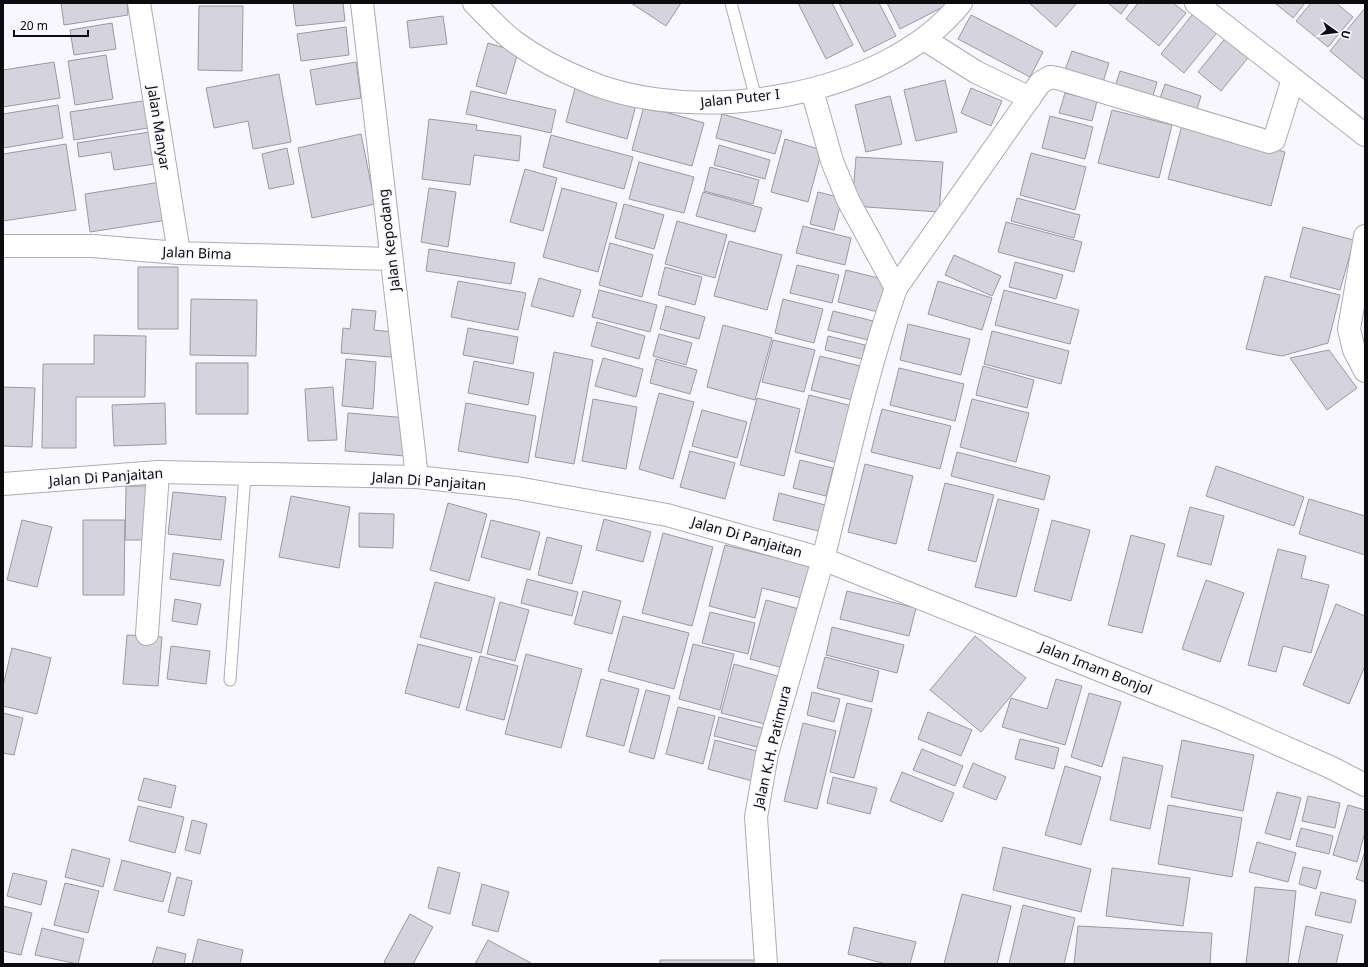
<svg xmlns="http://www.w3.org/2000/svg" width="1368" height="967" font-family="'Noto Sans',sans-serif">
	<rect width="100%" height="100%" fill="#f8f6fe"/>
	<path fill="#d5d3dd" stroke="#9a98a1" d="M61 3H127L128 15 64 25Z
		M293 3H343L345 21 296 26Z
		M631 3H681L666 26Z
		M798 3H832L853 45 826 59Z
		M839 3H879L896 36 864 52Z
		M887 3H951L900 29Z
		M1029 3H1077L1056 27Z
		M1108 3H1129L1121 14Z
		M1138 3H1173L1186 13 1159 46 1126 19Z
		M1275 3H1305L1293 18Z
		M1311 3H1336L1353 17 1328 47 1296 21Z
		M199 6H243L242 71 198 70Z
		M1365 8V80L1330 51Z
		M1196 10 1220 29 1184 73 1161 54Z
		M971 15 1043 52 1030 77 958 39Z
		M443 16 447 44 410 48 407 21Z
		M112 23 116 49 74 55 70 30Z
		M346 27 349 55 301 61 297 34Z
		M1228 35 1251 54 1221 91 1198 72Z
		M488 43 518 52 506 94 476 86Z
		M1072 51 1109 63 1103 82 1065 70Z
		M106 55 113 99 75 105 68 61Z
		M54 62 60 98 3 107V70Z
		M356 62 361 98 316 105 310 70Z
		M1120 71 1157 82 1151 102 1114 90Z
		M279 74 291 142 253 149 248 121 214 128 206 88Z
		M945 80 957 132 916 141 904 90Z
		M1165 84 1201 96 1195 115 1158 104Z
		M575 88 636 105 627 139 566 122Z
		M971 88 1002 101 991 126 961 113Z
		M471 91 556 110 551 133 466 114Z
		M1065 93 1097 101 1092 121 1059 113Z
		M890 96 902 144 866 152 855 105Z
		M149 100 154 127 74 140 70 112Z
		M58 105 63 138 3 148V114Z
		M644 106 704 123 692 166 632 150Z
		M1112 110 1172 125 1159 178 1098 163Z
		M722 114 782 131 775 154 716 138Z
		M1050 116 1093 127 1085 159 1042 148Z
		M429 119 477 125 476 130 521 136 519 161 474 155 470 185 422 179Z
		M1182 125 1285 152 1271 206 1168 179Z
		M150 132 155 164 114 170 111 152 79 157 77 143Z
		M361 134 375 204 312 218 298 148Z
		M551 135 633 157 624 189 543 167Z
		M785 139 822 150 808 202 771 192Z
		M66 144 76 210 3 221V154Z
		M719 145 770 160 765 179 714 165Z
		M287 148 294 184 269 189 262 154Z
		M1031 153 1086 167 1075 210 1020 195Z
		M856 157 943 162 939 212 852 206Z
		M639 162 694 177 684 213 629 199Z
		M710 167 759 180 753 204 704 191Z
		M525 169 557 178 543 231 510 222Z
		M161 182 167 220 90 232 85 194Z
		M429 188 456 192 448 247 421 242Z
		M562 188 617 203 598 272 543 257Z
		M703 192 762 208 755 232 696 216Z
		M818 192 842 198 834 230 810 224Z
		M1017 198 1080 215 1074 238 1011 221Z
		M624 204 664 215 654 249 615 238Z
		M677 221 727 235 715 278 665 264Z
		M1006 222 1082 242 1074 272 998 252Z
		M803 226 851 238 845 265 796 253Z
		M1303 227 1354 240 1340 290 1290 277Z
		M729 241 782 255 767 310 714 296Z
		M610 243 653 255 642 297 599 285Z
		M429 249 515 263 511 284 426 271Z
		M954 255 1001 276 992 296 945 275Z
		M1015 262 1063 275 1056 299 1009 287Z
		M797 265 839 275 832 303 790 293Z
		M138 267H178V329H138Z
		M665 267 702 277 695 305 658 295Z
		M846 270 886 280 878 312 838 302Z
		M1265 276 1340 295 1328 343 1282 356 1246 349Z
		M539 278 581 290 573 317 531 306Z
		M458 281 526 293 518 330 451 317Z
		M938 281 992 298 982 330 928 314Z
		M599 290 657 305 650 332 592 317Z
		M1004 290 1079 310 1070 344 995 325Z
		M191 299 257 300 256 356 190 355Z
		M783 299 823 309 814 343 775 333Z
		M666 306 705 317 699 339 660 329Z
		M352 309 376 311 374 330 393 332 391 357 341 353 343 328 350 329Z
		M833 311 873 321 868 340 828 330Z
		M597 322 645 336 639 359 591 346Z
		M908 324 970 339 961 375 900 360Z
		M723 325 772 338 755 400 707 387Z
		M468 328 518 337 513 364 463 355Z
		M992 331 1069 351 1061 384 984 364Z
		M659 334 692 343 686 365 653 356Z
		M94 335 146 336 145 397H76V448H42L43 364H94Z
		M828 336 865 345 862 359 825 350Z
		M773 340 815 350 804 392 762 382Z
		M1329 350 1357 388 1327 410 1290 358Z
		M554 352 593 360 574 464 535 457Z
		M820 356 860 366 852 400 811 390Z
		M603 358 643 369 636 397 595 386Z
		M346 359 376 362 373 409 342 406Z
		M656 359 697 370 690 394 650 383Z
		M474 361 534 373 528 405 468 393Z
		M196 363H248V414H196Z
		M983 366 1034 380 1027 408 976 395Z
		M899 368 964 384 955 421 890 405Z
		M3 387 35 388 32 447 3 446Z
		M333 387 337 440 308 441 305 389Z
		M659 393 694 402 673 479 639 469Z
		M809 395 852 406 838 463 795 452Z
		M757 398 800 409 784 476 740 465Z
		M593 399 637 407 626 469 582 461Z
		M972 399 1029 413 1016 462 960 447Z
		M165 403 166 444 114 446 112 405Z
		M466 403 536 416 528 463 458 451Z
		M882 409 951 426 940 469 871 452Z
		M702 410 747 422 737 458 692 446Z
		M348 413 408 418 405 456 345 451Z
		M690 451 735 463 725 499 680 487Z
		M957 452 1050 476 1044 500 951 476Z
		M800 460 833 468 826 496 793 488Z
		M865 464 913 476 896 544 848 532Z
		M1216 466 1304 497 1294 526 1206 496Z
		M945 483 994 495 976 562 928 550Z
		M126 486H151V540H125Z
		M173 492 226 497 221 540 168 534Z
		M779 493 829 506 823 532 773 520Z
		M291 496 350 507 339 568 279 557Z
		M998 499 1039 509 1016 597 975 587Z
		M1309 499 1365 516V555L1299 534Z
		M448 503 487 514 469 581 430 570Z
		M1190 507 1224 516 1211 565 1177 556Z
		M359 513 394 514 393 548 359 547Z
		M604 519 651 532 643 562 596 550Z
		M22 520 52 527 37 587 7 580Z
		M83 520H125L124 595H83Z
		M491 520 540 532 530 570 481 557Z
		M1052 520 1090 530 1071 601 1034 591Z
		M663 533 713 547 692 626 642 613Z
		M1131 535 1165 544 1142 633 1108 625Z
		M547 537 582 546 572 584 538 575Z
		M725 545 810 566 802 598 762 588 755 618 709 606Z
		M1278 549 1306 556 1301 578 1329 585 1311 653 1283 646 1276 672 1248 665Z
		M173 553 224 560 220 586 170 579Z
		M527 579 578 592 572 616 521 603Z
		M1206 580 1244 593 1220 662 1182 649Z
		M435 582 495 598 481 653 420 637Z
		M583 591 621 601 612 634 574 624Z
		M847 591 916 608 909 636 840 619Z
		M175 599 201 604 197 625 172 621Z
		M766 600 799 609 783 668 750 659Z
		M500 602 529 610 515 661 487 654Z
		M1336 604 1365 616V666L1349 704 1303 685Z
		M710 612 755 623 748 654 702 643Z
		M623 616 689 633 674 689 608 671Z
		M832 627 904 645 897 673 826 655Z
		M127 635 162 637 158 686 123 684Z
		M975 636 1026 678 981 732 930 690Z
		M418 644 472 658 459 708 405 693Z
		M693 644 734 654 720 710 679 699Z
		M171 646 210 651 206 684 167 679Z
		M12 648 51 658 37 714 3 706V686Z
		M526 654 582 669 561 748 505 734Z
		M480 656 518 666 504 720 466 710Z
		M825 657 879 671 872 702 817 688Z
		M734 664 781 677 769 725 721 713Z
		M601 679 639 689 624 746 586 736Z
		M1056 679 1082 686 1065 745 1002 727 1011 698 1047 709Z
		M646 690 670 696 654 759 629 752Z
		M812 692 840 699 834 722 807 715Z
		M1089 693 1121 702 1102 767 1071 757Z
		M847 703 872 709 854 778 830 772Z
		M678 707 715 716 703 764 666 754Z
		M928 712 972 730 961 756 918 739Z
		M3 713 23 718 14 755 3 753Z
		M719 717 766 729 761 748 714 736Z
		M803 723 836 731 817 809 784 801Z
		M1020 739 1059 748 1054 769 1015 759Z
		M715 740 764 753 756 782 708 769Z
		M1182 740 1254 755 1243 811 1171 797Z
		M922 749 963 766 955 786 913 770Z
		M1123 757 1163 766 1150 829 1110 820Z
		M973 763 1006 777 996 800 963 787Z
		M1065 766 1101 777 1081 845 1045 835Z
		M902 772 954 793 942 822 890 801Z
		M833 777 877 788 870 814 827 803Z
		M144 778 176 786 171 808 138 800Z
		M1277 792 1301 798 1290 840 1265 833Z
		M1308 796 1340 803 1335 828 1302 821Z
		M1168 805 1242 818 1232 877 1158 864Z
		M1348 805 1365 810V832L1357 862 1333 855Z
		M138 806 184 817 175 853 129 841Z
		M192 820 207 824 200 854 185 850Z
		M1301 828 1333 836 1329 854 1296 846Z
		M1257 842 1296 853 1288 882 1249 872Z
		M1003 847 1091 869 1081 912 993 890Z
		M72 849 110 859 103 887 65 877Z
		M1365 851V882L1356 879Z
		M122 860 171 873 163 902 114 890Z
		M438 867 460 873 450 914 428 908Z
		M1303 867 1321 871 1316 889 1299 884Z
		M1112 868 1190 878 1183 926 1106 916Z
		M13 873 47 881 41 905 7 896Z
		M177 877 192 881 184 916 168 912Z
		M65 883 99 891 88 933 54 925Z
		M482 884 509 892 498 932 472 925Z
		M1255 887 1296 891 1288 964H1246Z
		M1321 892 1356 900 1351 923 1315 915Z
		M962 894 1011 906 997 964H944Z
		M1023 905 1075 918 1064 964H1009Z
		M3 906 32 913 21 955 3 951Z
		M410 914 433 927 413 964H387L384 962Z
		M1078 926 1212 933 1210 964H1074Z
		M1306 926 1343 935 1336 964H1298Z
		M854 927 916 942 910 964H886L848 954Z
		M42 928 84 939 78 964 35 955Z
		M198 939 243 950 240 964H192Z
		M488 940 531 963V964H475Z
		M157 947 186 954 184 964H152Z
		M660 960H756V964H660Z"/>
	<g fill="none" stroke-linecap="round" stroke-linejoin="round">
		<defs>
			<path id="lane" d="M731 3 756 99
				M230 680 245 474"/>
			<path id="street" d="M139 3 179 253
				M362 3 417 477
				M474 3C487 16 500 31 515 42 538 59 564 72 589 82 698 127 886 97 961 3
				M1196 3 1365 135
				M924 39 976 72 1030 98
				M812 90 832 161 848 200 896 288
				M1365 236 1349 329 1354 350 1365 371
				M3 246H92L179 253 391 259
				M823 559C846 469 865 376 896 288L1040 83 1050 77 1057 78 1269 142 1274 140 1293 79
				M147 634 158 472"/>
			<path id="secondary" d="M3 484 158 472 417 477 517 488 667 515 823 559 1219 718 1330 767 1365 785
				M766 964 756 817 767 754 823 559"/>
		</defs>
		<use href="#lane" stroke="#adabb4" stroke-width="13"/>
		<use href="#street" stroke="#adabb4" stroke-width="24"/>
		<use href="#secondary" stroke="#adabb4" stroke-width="24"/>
		<use href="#lane" stroke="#fff" stroke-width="11"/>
		<use href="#street" stroke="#fff" stroke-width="22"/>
		<use href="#secondary" stroke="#fff" stroke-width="22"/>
	</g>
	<g text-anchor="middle" stroke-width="3" stroke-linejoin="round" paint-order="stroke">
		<g font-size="14" fill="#0c0c0f" stroke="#f8f6fe">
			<text transform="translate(740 98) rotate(-6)" y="5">Jalan Puter I</text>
			<text transform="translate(159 128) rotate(81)" y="5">Jalan Manyar</text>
			<text transform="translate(389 240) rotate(-97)" y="5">Jalan Kepodang</text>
			<text transform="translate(197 253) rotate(2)" y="5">Jalan Bima</text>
			<text transform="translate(106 477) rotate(-4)" y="5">Jalan Di Panjaitan</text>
			<text transform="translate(429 481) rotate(4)" y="5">Jalan Di Panjaitan</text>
			<text transform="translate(747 537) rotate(16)" y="5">Jalan Di Panjaitan</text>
			<text transform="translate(1096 668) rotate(22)" y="5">Jalan Imam Bonjol</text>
			<text transform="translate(772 747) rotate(-77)" y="5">Jalan K.H. Patimura</text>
		</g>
	</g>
	<rect width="1368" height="967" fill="none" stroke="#0c0c0f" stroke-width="8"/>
	<g transform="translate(1336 32) rotate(104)" stroke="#f8f6fe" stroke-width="3" paint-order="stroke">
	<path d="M0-3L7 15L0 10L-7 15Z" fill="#0c0c0f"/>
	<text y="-6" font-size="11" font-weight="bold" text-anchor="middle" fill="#0c0c0f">U</text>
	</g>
	<path d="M14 30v6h74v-6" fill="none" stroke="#0c0c0f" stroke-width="2"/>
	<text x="20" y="30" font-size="12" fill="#0c0c0f" stroke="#f8f6fe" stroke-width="3" paint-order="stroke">20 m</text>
</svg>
